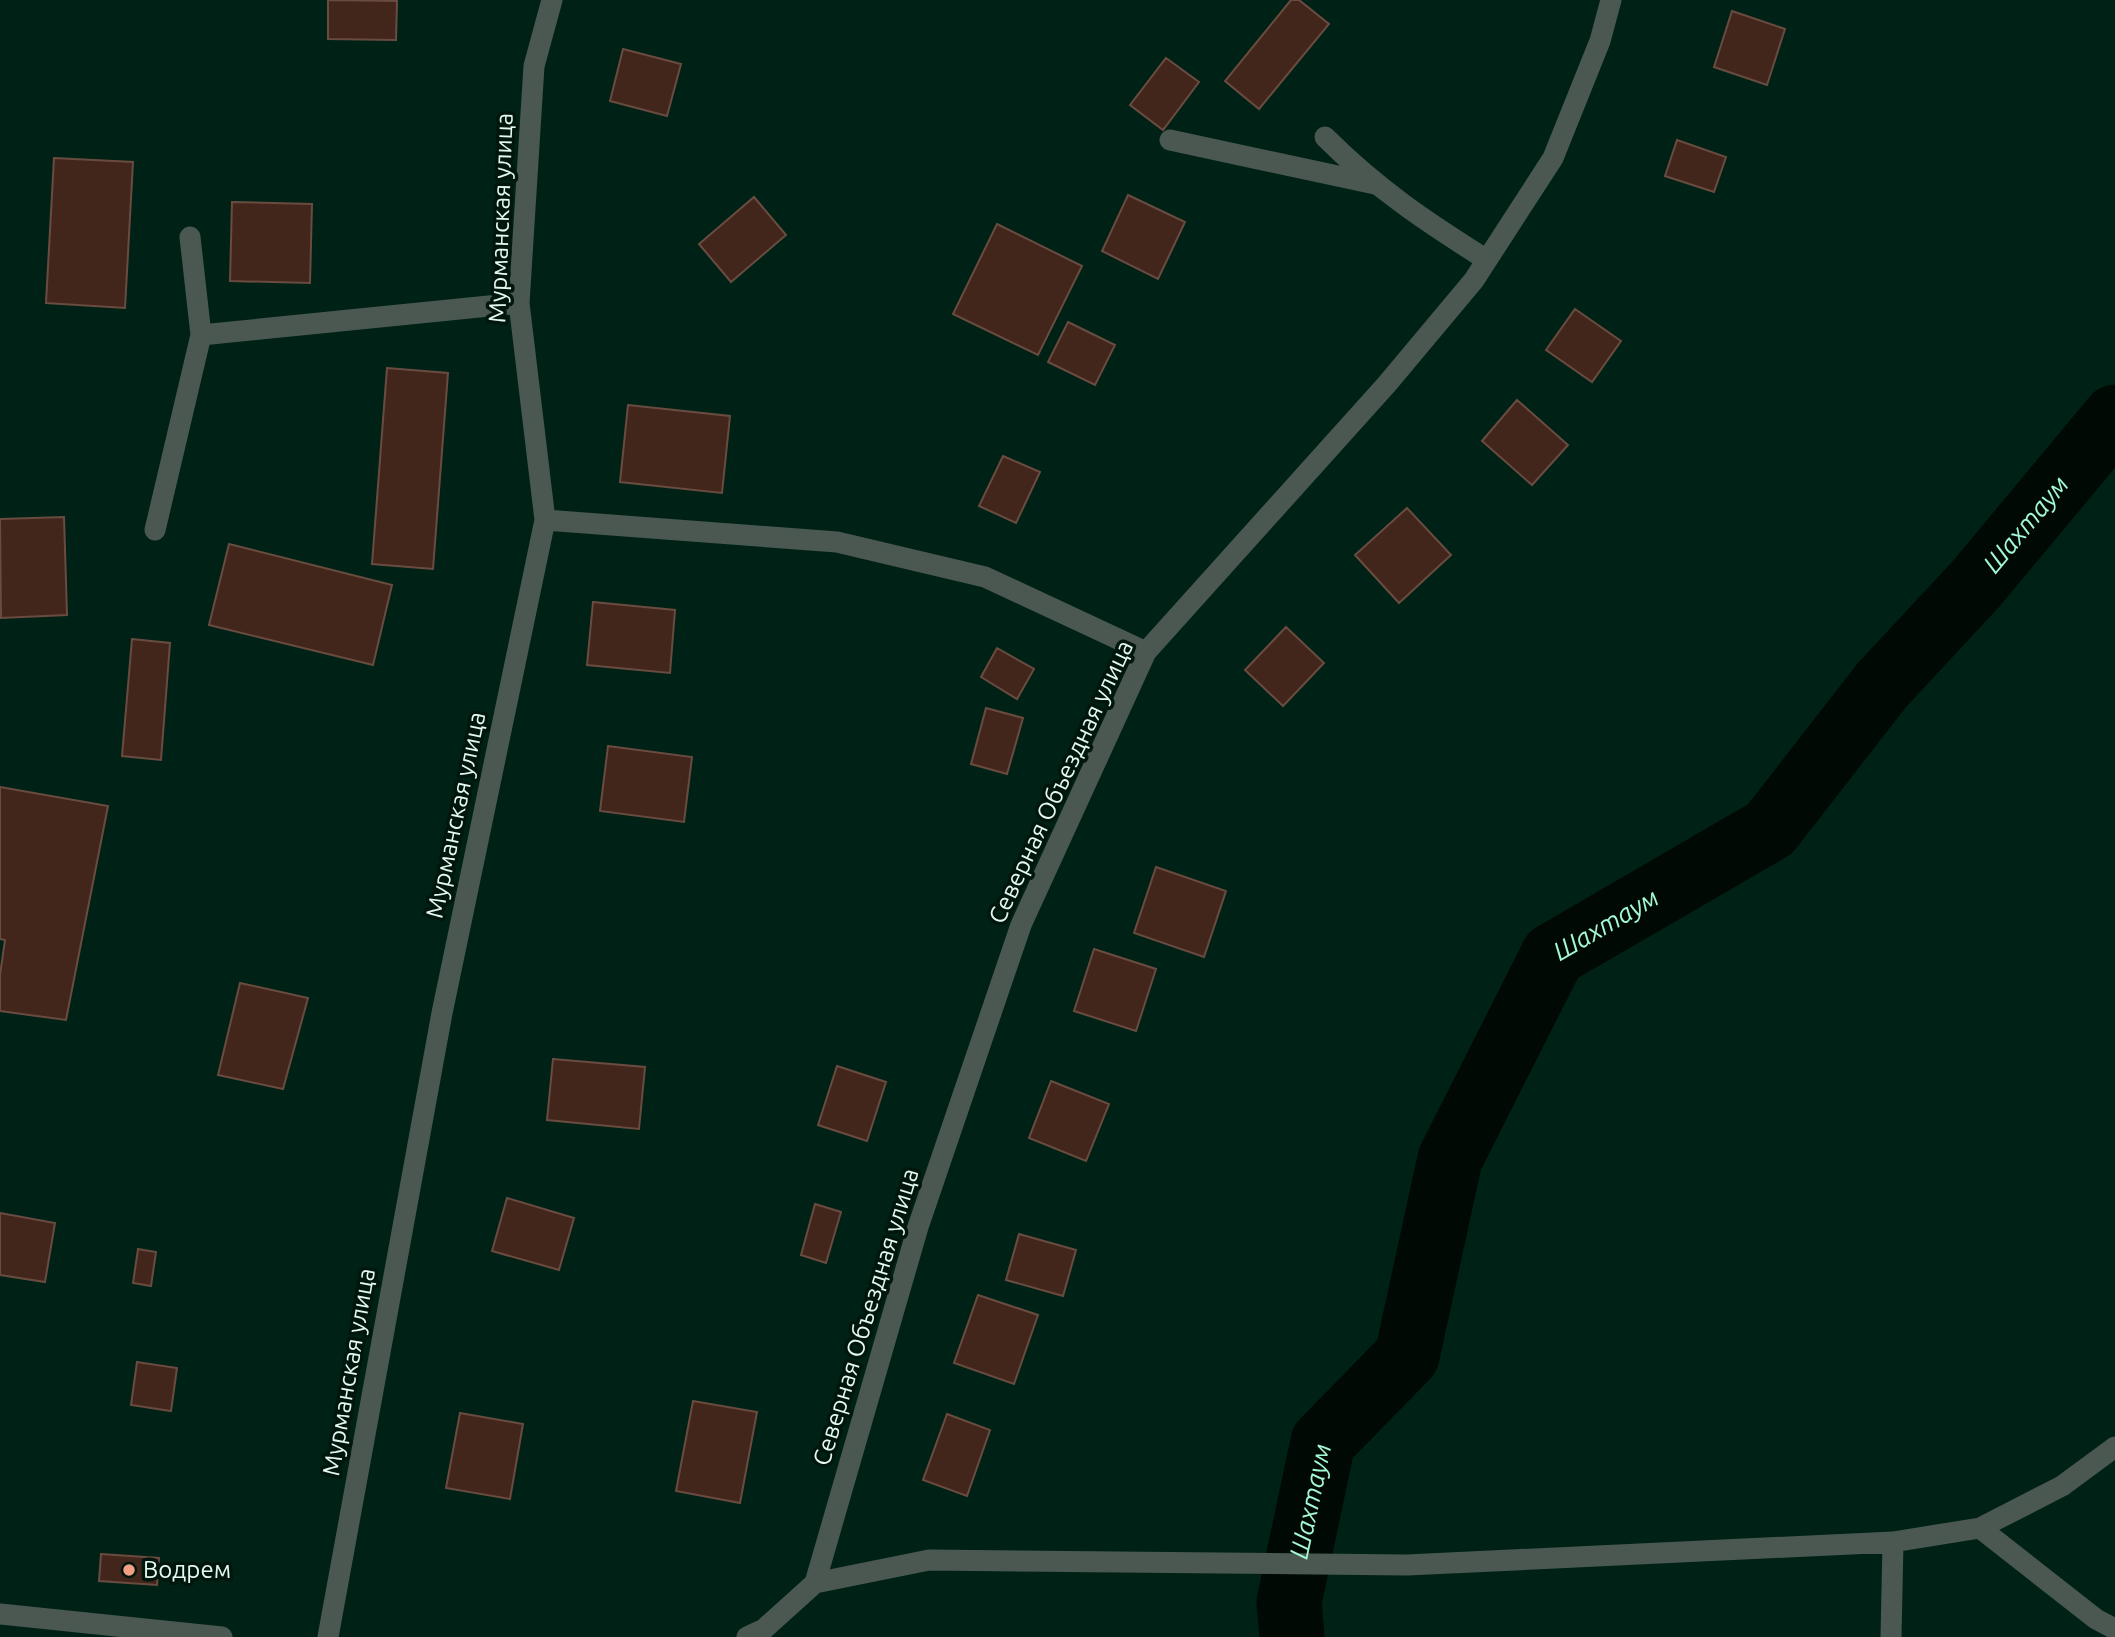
<svg xmlns="http://www.w3.org/2000/svg" width="2115" height="1637" font-family="Ubuntu,sans-serif">
	<rect width="100%" height="100%" fill="#002216"/>
	<g fill="none" stroke-linecap="round" stroke-linejoin="round">
		<path stroke="#000903" stroke-width="65" id="s1" d="M1292 1637 1289 1602 1323 1442 1407 1356 1450 1159 1553 955 1770 829 1882 685 1976 584 2115 417"/>
	</g>
	<path fill="#42261c" stroke="#6a4b40" stroke-width="2" d="M328 0 397 1 396 40 328 39Z
		M1291 0H1299L1329 24 1259 109 1225 81Z
		M1732 11 1785 29 1767 85 1714 67Z
		M623 49 681 64 667 116 610 101Z
		M1166 58 1199 82 1163 130 1130 105Z
		M1677 140 1726 157 1714 192 1665 176Z
		M54 158 133 162 125 308 46 303Z
		M1128 195 1185 222 1158 279 1102 251Z
		M754 197 786 235 731 282 699 244Z
		M232 202 312 204 310 283 230 281Z
		M997 224 1082 266 1038 355 953 314Z
		M1575 309 1621 341 1592 382 1546 350Z
		M1068 322 1115 345 1095 385 1048 362Z
		M387 368 448 373 433 569 372 564Z
		M1517 400 1568 445 1532 485 1482 441Z
		M628 405 730 416 722 493 620 482Z
		M1003 456 1040 472 1016 523 979 506Z
		M1407 508 1451 555 1399 603 1355 555Z
		M64 517 67 615 1 618 0 519Z
		M229 544 392 585 373 665 209 625Z
		M593 602 675 610 670 673 587 665Z
		M1286 627 1324 663 1283 706 1245 670Z
		M132 639 170 643 161 760 122 756Z
		M997 648 1034 669 1017 699 981 677Z
		M986 708 1023 718 1007 774 971 764Z
		M608 746 692 757 684 822 600 811Z
		M0 787 108 806 66 1020 0 1011V975L5 940 0 939Z
		M1156 867 1226 891 1204 957 1134 933Z
		M1094 949 1156 969 1136 1031 1074 1011Z
		M240 983 308 998 283 1089 218 1075Z
		M553 1059 645 1067 639 1129 547 1120Z
		M837 1066 886 1082 867 1141 818 1125Z
		M1051 1081 1109 1104 1086 1161 1029 1138Z
		M507 1198 574 1218 559 1270 492 1251Z
		M815 1204 841 1212 826 1263 801 1255Z
		M0 1213 55 1223 45 1282 0 1275Z
		M1019 1234 1076 1250 1063 1296 1006 1280Z
		M138 1249 156 1252 151 1286 133 1283Z
		M978 1295 1038 1315 1014 1384 954 1363Z
		M137 1362 177 1368 171 1411 131 1405Z
		M693 1401 757 1412 740 1503 676 1491Z
		M460 1413 523 1424 510 1499 446 1488Z
		M947 1414 990 1430 967 1496 923 1480Z
		M101 1554 159 1558 157 1585 99 1581Z"/>
	<g fill="none" stroke-linecap="round" stroke-linejoin="round">
		<path stroke="#4a5851" stroke-width="21" d="M1325 137C1377 189 1425 221 1487 260
			M1170 140 1375 184
			M190 237 201 335
			M545 520 837 542 985 577 1146 652
			M155 530 201 335 519 303
			M1980 1528 2096 1619 2115 1629
			M815 1583 918 1227 1021 925 1146 652 1387 384 1474 280 1553 158 1600 41 1611 0
			M815 1583 929 1560 1407 1565 1893 1542 1980 1528 2062 1486 2115 1447
			M0 1614 222 1637
			M328 1637 442 1013 545 520 519 303 534 66 552 0
			M747 1637 764 1629 815 1583
			M1891 1637 1893 1542"/>
	</g>
	<circle fill="#f39f83" stroke="#01170e" stroke-width="2.5" cx="129" cy="1570" r="7"/>
	<g text-anchor="middle" stroke-width="7" stroke-linejoin="round" paint-order="stroke">
		<g font-size="24" fill="#e6f9f0" stroke="#01170e">
			<text transform="translate(501 218) rotate(-88)" y="8">Мурманская улица</text>
			<text transform="translate(1061 782) rotate(-65)" y="8">Северная Объездная улица</text>
			<text transform="translate(456 815) rotate(-78)" y="8">Мурманская улица</text>
			<text transform="translate(866 1317) rotate(-73)" y="8">Северная Объездная улица</text>
			<text transform="translate(349 1372) rotate(-80)" y="8">Мурманская улица</text>
		</g>
		<g font-size="24" fill="#e6f9f0" stroke="#01170e" text-anchor="start">
			<text x="143" y="1578">Водрем</text>
		</g>
		<g font-size="26" font-style="italic" fill="#a4f9d5" stroke="#01170e">
			<text dy="9" stroke="none"><textPath href="#s1" startOffset="1398">Шахтаум</textPath></text>
			<text dy="9" stroke="none"><textPath href="#s1" startOffset="810">Шахтаум</textPath></text>
			<text dy="9" stroke="none"><textPath href="#s1" startOffset="138">Шахтаум</textPath></text>
		</g>
	</g>
</svg>
